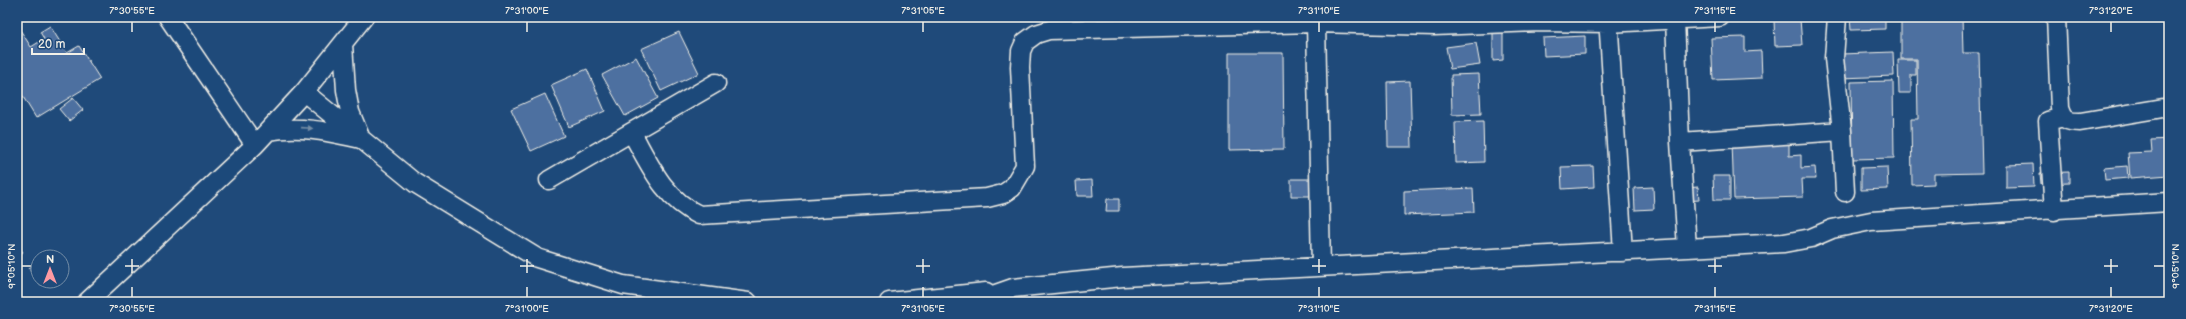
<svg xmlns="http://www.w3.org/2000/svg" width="2186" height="319" font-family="'Balsamiq Sans',sans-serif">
	<rect width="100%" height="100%" fill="#1f4a7a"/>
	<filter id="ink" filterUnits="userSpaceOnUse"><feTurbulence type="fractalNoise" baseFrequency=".025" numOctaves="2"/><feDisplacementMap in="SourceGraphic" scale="8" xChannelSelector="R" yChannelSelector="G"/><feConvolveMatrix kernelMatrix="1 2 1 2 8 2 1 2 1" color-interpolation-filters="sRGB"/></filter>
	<g filter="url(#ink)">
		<path fill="#4d70a0" stroke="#f4f1e8" d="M1850 17H1885V29L1851 30Z
			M1901 17H1962L1963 53H1979L1982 173 1934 174V184L1912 185 1911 119H1918L1917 59H1901Z
			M1800 19 1802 45 1775 46 1774 20Z
			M17 25 31 47 44 39 40 32 50 26 67 53 79 46 100 79 36 118 17 87Z
			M679 32 699 73 661 91 641 49Z
			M1493 32H1503V60L1493 61Z
			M1585 36V54L1544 56 1543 38Z
			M1745 37V52L1761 51 1762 78 1713 80 1711 38Z
			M1476 43 1480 65 1450 69 1446 47Z
			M1893 52 1894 76 1841 78V54Z
			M1229 53H1283L1284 149 1229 150Z
			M636 57 658 98 625 116 602 75Z
			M1898 60H1916V75H1911V93H1899Z
			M587 69 605 111 569 127 551 85Z
			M1479 74 1481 114 1452 115 1451 75Z
			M1410 81 1412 147H1388L1387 82Z
			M1893 81 1894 158 1852 159 1851 82Z
			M545 94 564 136 531 151 511 109Z
			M73 98 83 110 69 121 59 109Z
			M1483 121 1484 162 1456 163 1455 122Z
			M2169 139V175L2130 178 2128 153 2152 152 2151 140Z
			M1789 140V156L1801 155V168L1815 167 1816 179H1802L1803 197 1734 199 1732 142Z
			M2033 164 2034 187 2006 188V165Z
			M1593 166 1594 187 1562 189 1561 167Z
			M2127 166 2128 178 2105 180 2104 168Z
			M1887 167 1888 189 1861 190V168Z
			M2069 172V183L2041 184 2040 173Z
			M1713 176H1730V200H1714Z
			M1291 179H1312V196H1291Z
			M1092 180 1093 196H1077L1076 181Z
			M1653 187 1654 209 1635 210 1634 188Z
			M1698 187 1699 200 1686 201V188Z
			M1473 188 1474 212 1404 215V191Z
			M1107 199H1119V211H1106Z
			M17 245 23 252 17 257Z
			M38 262V281H47L41 285 29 268Z"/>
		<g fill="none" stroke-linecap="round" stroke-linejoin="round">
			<defs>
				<path id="street" d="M168 17 255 145
					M1608 17 1623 252
					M2056 17 2060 108C2064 120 2067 122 2080 122L2169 107
					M1675 19 1680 142 1687 248
					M1316 23 1321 267
					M304 92 415 183 537 258 623 285 748 302
					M268 131C301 125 329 132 361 139L350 112 346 90 343 44
					M1842 131 1845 192
					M632 133C650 165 664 199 699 215L987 198 1003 194 1012 188 1025 166 1020 67 1021 51 1025 42 1036 34 1049 30 1316 23 1434 26 1540 22 1608 23 1720 17
					M1680 142 1842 131 1834 58 1837 17
					M549 180 716 83
					M2054 211 2048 121 2063 117
					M87 302 255 145 304 92 364 17
					M889 302 986 292
					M973 302 1013 288 1123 277 1784 243 1811 238 1832 229 1871 221 2169 202"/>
			</defs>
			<use href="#street" stroke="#f4f1e8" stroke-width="21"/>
			<use href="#street" stroke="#1f4a7a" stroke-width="18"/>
		</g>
		<defs><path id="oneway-solid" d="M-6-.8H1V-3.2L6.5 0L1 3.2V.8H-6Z"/></defs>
		<use fill="#748da6" href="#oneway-solid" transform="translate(307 128) rotate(4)"/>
	</g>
	<path fill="none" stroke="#f4f1e8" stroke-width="1.5" d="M132 22V32M527 22V32M923 22V32M1319 22V32M1715 22V32M2111 22V32M132 259V273M527 259V273M923 259V273M1319 259V273M1715 259V273M2111 259V273M22 266H32M125 266H139M520 266H534M916 266H930M1312 266H1326M1708 266H1722M2104 266H2118M2154 266H2164M132 287V297M527 287V297M923 287V297M1319 287V297M1715 287V297M2111 287V297"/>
	<rect width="2186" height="319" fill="none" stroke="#1f4a7a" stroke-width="44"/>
	<g transform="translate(50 269)"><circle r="19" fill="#1f4a7a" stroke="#748da6"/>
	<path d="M0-3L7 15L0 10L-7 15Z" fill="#ff9aa2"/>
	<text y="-6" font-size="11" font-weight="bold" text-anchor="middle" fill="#f4f1e8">N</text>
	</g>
	<path d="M32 48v6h52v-6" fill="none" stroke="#f4f1e8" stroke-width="2"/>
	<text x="38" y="48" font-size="12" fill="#f4f1e8" stroke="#1f4a7a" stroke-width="3" paint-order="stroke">20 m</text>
	<rect x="22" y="22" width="2142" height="275" fill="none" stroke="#f4f1e8" stroke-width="1.5"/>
	<g font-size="10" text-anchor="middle" fill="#f4f1e8">
		<text x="132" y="14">7°30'55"E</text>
		<text x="527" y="14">7°31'00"E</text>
		<text x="923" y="14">7°31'05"E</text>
		<text x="1319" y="14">7°31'10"E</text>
		<text x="1715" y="14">7°31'15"E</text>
		<text x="2111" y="14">7°31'20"E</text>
		<text transform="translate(11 266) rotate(-90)" y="4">9°05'10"N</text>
		<text transform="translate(2175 266) rotate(-90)" y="4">9°05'10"N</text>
		<text x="132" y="312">7°30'55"E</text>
		<text x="527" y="312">7°31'00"E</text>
		<text x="923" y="312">7°31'05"E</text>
		<text x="1319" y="312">7°31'10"E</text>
		<text x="1715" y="312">7°31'15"E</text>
		<text x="2111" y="312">7°31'20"E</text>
	</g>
</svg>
